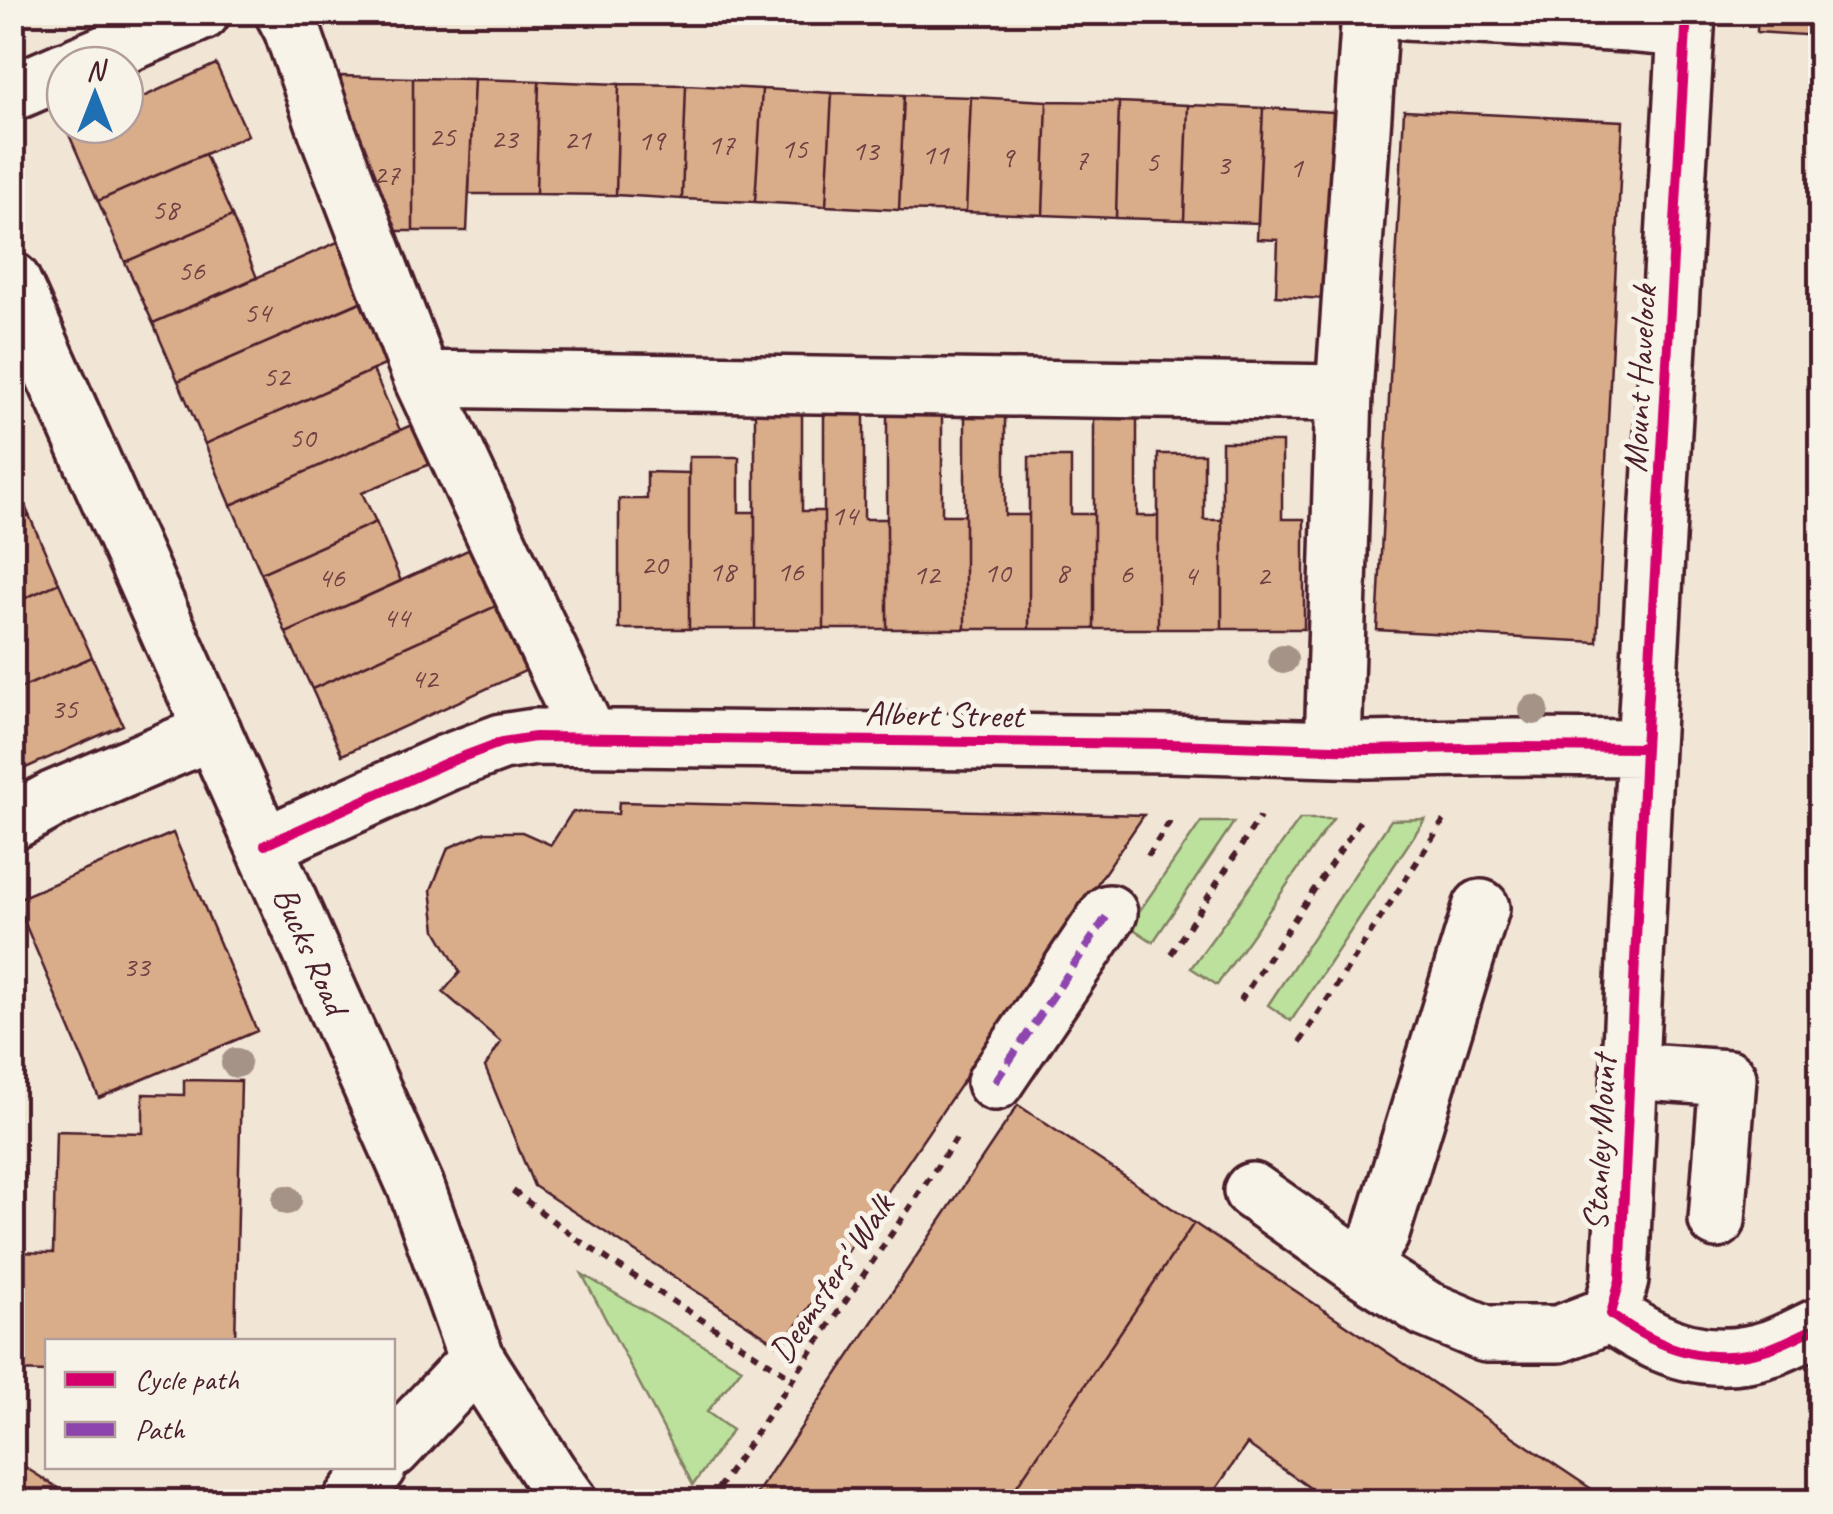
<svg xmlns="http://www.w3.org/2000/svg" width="1833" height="1514" font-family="Caveat,sans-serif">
	<rect width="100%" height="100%" fill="#f1e5d5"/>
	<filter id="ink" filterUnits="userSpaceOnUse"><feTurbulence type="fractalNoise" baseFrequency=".01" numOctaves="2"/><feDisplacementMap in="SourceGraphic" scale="20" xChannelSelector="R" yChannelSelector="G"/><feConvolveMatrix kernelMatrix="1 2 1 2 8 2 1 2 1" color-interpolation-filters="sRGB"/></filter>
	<g filter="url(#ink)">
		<path fill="#bbe19c" stroke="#828064" stroke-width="2.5" d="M1300 819H1333L1217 985 1191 968Z
			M1425 819 1291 1021 1268 1005 1391 820Z
			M1201 822H1234L1153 942 1129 926Z
			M582 1274 742 1368 707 1412 732 1430 693 1485Z"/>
		<path fill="#d9ac8a" stroke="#4a1f2b" stroke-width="2.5" d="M1758 12H1820V36L1757 32Z
			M216 64 248 135 98 201 67 130 78 125H125V105Z
			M341 76 413 78V231H380L337 118Z
			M413 78 474 79 467 231H413Z
			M474 79 539 81 536 194H469Z
			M539 81 619 84 616 195 536 194Z
			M619 84 686 85 682 199 616 195Z
			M686 85 762 89 755 202 682 199Z
			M762 89 832 93 826 206 755 202Z
			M832 93 904 95 899 210 826 206Z
			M904 95 971 97 966 212 899 210Z
			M971 97 1047 101 1043 215 966 212Z
			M1047 101 1119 102 1116 218 1043 215Z
			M1119 102 1188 105 1184 220 1116 218Z
			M1188 105 1263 108 1258 223 1184 220Z
			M1263 108 1333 112 1325 299 1276 296 1278 240 1257 239Z
			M1404 110 1623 121 1597 642 1377 630Z
			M205 154 232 216 125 262 98 201Z
			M232 216 257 278 153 323 125 262Z
			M349 237 375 296 178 381 153 323Z
			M360 302 387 364 205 444 178 381Z
			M373 370 400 430 231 505 205 444Z
			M755 405H802V511H824V629H755Z
			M824 408H864V519H887V629H824Z
			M887 412H942V515H965V629H887Z
			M965 414H1005V515H1029V629H965Z
			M1094 417H1137V516H1158V629H1094Z
			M425 419 442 459 362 493 376 522 261 573 231 505Z
			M1222 442H1282V519H1304V629H1222Z
			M1158 454H1204V520H1222V629H1158Z
			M689 457H739V512H755V629H689Z
			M1029 457H1071V514H1094V629H1029Z
			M647 472 689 473V629H619V499H647Z
			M12 476 29 515 12 522Z
			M29 515 59 583 12 604V522Z
			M376 522 401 581 286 633 261 573Z
			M479 545 505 602 312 689 286 633Z
			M59 583 92 657 12 692V604Z
			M505 602 536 666 342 755 312 689Z
			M92 657 123 725 12 774V692Z
			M619 802 1144 815 782 1347 534 1186 485 1067 501 1042 443 992 460 972 436 930 431 890 448 848 485 832H522L551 845 572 812 618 814Z
			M173 833 257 1031 99 1098 15 900Z
			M184 1080 241 1081 235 1342H48V1372L12 1371V1252L53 1253 56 1131 143 1133V1094L184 1095Z
			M1018 1105 1194 1223 1006 1502H751Z
			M1194 1223 1611 1502H1330L1247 1444 1207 1502H1006Z
			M12 1459 80 1502H12Z"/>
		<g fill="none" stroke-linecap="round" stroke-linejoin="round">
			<defs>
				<path id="minor" d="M283 12 292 29 327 131 422 379 589 737
					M1405 12 1628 24 1686 29
					M78 65 202 12
					M12 93 65 70
					M422 379 1344 393
					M1333 748 1344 393 1370 12
					M12 822 54 799 213 731
					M265 845 446 763 502 742 535 737 1169 744 1366 750 1515 747 1645 748
					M1631 1071 1728 1078 1717 1220
					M995 1082 1109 913
					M1252 1191 1360 1267 1426 1309 1486 1334H1559L1611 1314
					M1360 1267 1381 1234 1481 908
					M1611 1314 1620 1280 1645 748 1687 12
					M1611 1314C1660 1350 1711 1368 1771 1348 1788 1342 1804 1333 1820 1326"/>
				<path id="major" d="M12 281 416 1187 477 1360 549 1473 570 1502
					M392 1450 477 1360
					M351 1502 378 1466"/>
			</defs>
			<use href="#minor" stroke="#4a1f2b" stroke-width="62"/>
			<use href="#major" stroke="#4a1f2b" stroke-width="62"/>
			<path stroke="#4a1f2b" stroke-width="6" stroke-dasharray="8 8" stroke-linecap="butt" d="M1148 856 1169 823V815
				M1171 954 1260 817
				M1240 1001 1361 819
				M1300 1042 1446 817
				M513 1191 581 1242 792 1378
				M709 1502 956 1139"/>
			<use href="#minor" stroke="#f7f3e8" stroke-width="55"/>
			<use href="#major" stroke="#f7f3e8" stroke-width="55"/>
			<path stroke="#8e44ad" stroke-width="8" stroke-dasharray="15 8" stroke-linecap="butt" d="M995 1082 1109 913"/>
			<defs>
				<path id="cycleway" d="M1687 12 1645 748 1620 1280 1611 1314C1660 1350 1711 1368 1771 1348 1788 1342 1804 1333 1820 1326
					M265 845 446 763 502 742 535 737 1169 744 1366 750 1515 747 1645 748"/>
			</defs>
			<use href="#cycleway" stroke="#f7f3e8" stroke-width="16"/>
			<use href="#cycleway" stroke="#d6006c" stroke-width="10"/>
		</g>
		<g fill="#a59387">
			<circle cx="1283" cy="659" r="15"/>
			<circle cx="1534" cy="710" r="15"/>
			<circle cx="236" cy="1063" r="15"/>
			<circle cx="287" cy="1200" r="15"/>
		</g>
	</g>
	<g text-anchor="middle" stroke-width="10" stroke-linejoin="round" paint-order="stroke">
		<g font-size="30" fill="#6e4243">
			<text x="442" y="146">25</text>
			<text x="504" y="148">23</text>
			<text x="577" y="149">21</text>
			<text x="651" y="150">19</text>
			<text x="721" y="154">17</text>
			<text x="794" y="158">15</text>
			<text x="865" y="160">13</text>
			<text x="935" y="164">11</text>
			<text x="1007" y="167">9</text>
			<text x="1081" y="169">7</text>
			<text x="1152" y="171">5</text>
			<text x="1223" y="174">3</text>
			<text x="1296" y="177">1</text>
			<text x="386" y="184">27</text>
			<text x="165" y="219">58</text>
			<text x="191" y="280">56</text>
			<text x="257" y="322">54</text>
			<text x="276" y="386">52</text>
			<text x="302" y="447">50</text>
			<text x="844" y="525">14</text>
			<text x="654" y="574">20</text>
			<text x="722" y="581">18</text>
			<text x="790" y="581">16</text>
			<text x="997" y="582">10</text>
			<text x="1062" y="582">8</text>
			<text x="1126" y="583">6</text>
			<text x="926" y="584">12</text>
			<text x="1190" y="585">4</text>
			<text x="1263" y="585">2</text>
			<text x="331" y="587">46</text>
			<text x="396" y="627">44</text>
			<text x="424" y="688">42</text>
			<text x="64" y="718">35</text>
			<text x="136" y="976">33</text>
		</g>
		<g font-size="35" fill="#4a1f2b" stroke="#f7f3e8">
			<text transform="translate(1639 379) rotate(-87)" y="12">Mount Havelock</text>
			<text transform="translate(944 714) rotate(1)" y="12">Albert Street</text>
			<text transform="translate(311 950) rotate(66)" y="12">Bucks Road</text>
			<text transform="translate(1599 1143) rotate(-87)" y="12">Stanley Mount</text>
			<text transform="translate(831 1278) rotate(-56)" y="12">Deemsters' Walk</text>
		</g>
	</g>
	<rect width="1833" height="1514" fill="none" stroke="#f7f3e8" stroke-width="50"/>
	<rect x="25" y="25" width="1783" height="1464" fill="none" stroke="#4a1f2b" stroke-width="4" filter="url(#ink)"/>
	<rect x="45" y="1339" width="350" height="130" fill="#f7f3e8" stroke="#b29e9c" stroke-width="2.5"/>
	<rect x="65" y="1372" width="50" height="15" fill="#d6006c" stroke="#b29e9c" stroke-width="2.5"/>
	<text x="135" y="1389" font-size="30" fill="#4a1f2b">Cycle path</text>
	<rect x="65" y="1422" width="50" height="15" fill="#8e44ad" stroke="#b29e9c" stroke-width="2.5"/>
	<text x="135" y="1439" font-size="30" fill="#4a1f2b">Path</text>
	<g transform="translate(95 95)"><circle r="48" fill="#f7f3e8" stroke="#b29e9c" stroke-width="2.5"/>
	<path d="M0-8L18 38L0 25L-18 38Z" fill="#1f6fb2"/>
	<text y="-15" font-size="28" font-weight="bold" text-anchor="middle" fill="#4a1f2b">N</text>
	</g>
</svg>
